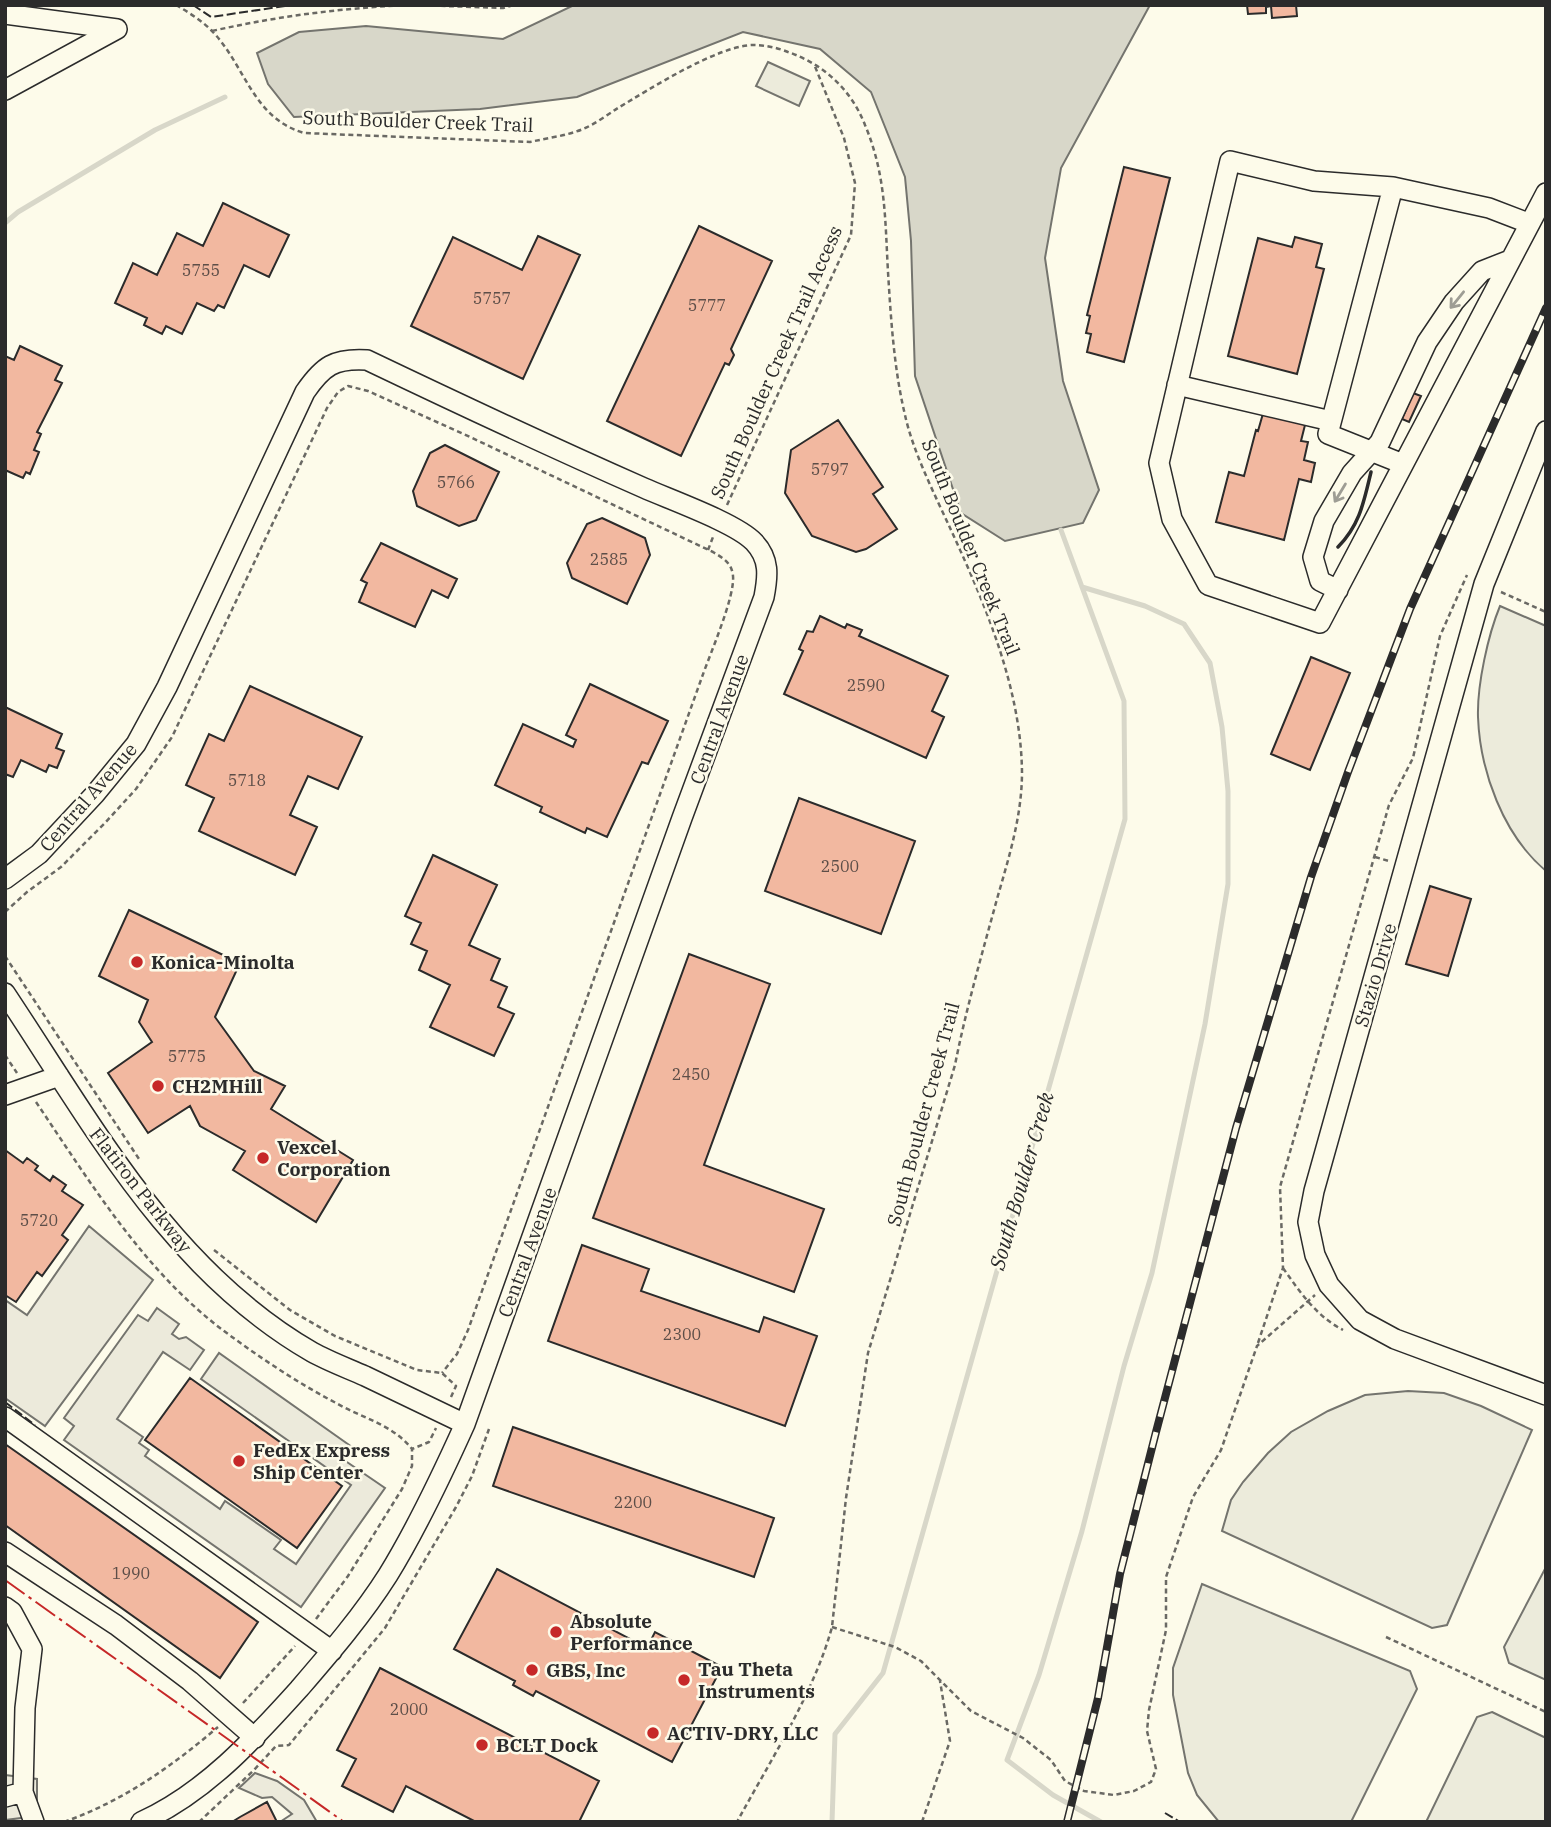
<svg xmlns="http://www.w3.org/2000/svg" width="1551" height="1827" font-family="'IBM Plex Serif',serif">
	<rect width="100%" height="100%" fill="#fdfbea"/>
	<path fill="#ecebdb" stroke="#74746e" stroke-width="2" d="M768 62 810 81 799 106 756 86Z
		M1500 606 1546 626V871C1503 835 1480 771 1478 717 1477 685 1488 635 1500 606Z
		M1408 1391 1444 1393 1481 1406 1532 1430 1447 1625 1432 1628 1222 1531 1231 1500 1243 1482 1268 1453 1291 1432 1328 1411 1365 1395Z
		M1546 1567V1680L1509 1663 1504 1647Z
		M1202 1584 1410 1671 1417 1689 1351 1822H1219L1197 1795 1188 1773 1173 1695V1668Z
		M1492 1712 1546 1738V1822H1426L1477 1717Z"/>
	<path fill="#eceadb" stroke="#74746e" stroke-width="2" d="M89 1226 153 1280 45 1426 5 1398V1300L27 1315Z
		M157 1308 179 1324 172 1334 179 1339 186 1337 204 1350 190 1370 163 1352 117 1419 143 1437 139 1443 149 1450 145 1456 220 1509 225 1501 281 1540 274 1549 296 1564 351 1485 201 1379 219 1353 352 1447 344 1460 385 1488 301 1607 64 1440 74 1426 64 1418 138 1315 148 1321Z
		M255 1773 277 1781 304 1800 317 1822H280L292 1814 272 1797 262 1798 239 1788Z
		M5 1775 37 1779V1816L5 1820Z"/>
	<path fill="#d8d7c9" stroke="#74746e" stroke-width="2" d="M574 5H1150L1061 168 1045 258 1063 381 1099 490 1083 523 1005 541 961 513 915 376 911 241 905 177 871 92 820 49 743 32 577 97 480 109 294 117 268 84 257 53 299 32 366 26 503 39Z"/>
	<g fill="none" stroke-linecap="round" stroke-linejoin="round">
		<path stroke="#d8d7c9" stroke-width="5" d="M5 223 18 212 155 130 225 97
			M1082 587 1145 606 1184 624 1210 663 1222 727 1228 791V884L1205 1024 1152 1273 1124 1366 1082 1531 1039 1675 1007 1760 1053 1795 1101 1822
			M832 1822 835 1734 883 1673 1125 819 1124 701 1061 530"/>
	</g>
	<path fill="#f2b8a0" stroke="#2b2b2b" stroke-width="2" d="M1247 5H1296L1297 16 1272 18 1271 6 1266 7V13L1248 14Z
		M1124 167 1170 178 1124 362 1087 352 1091 334 1086 333 1090 316 1087 315Z
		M223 203 289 235 269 277 244 265 224 308 218 305 214 311 197 303 182 334 166 326 162 334 144 325 147 318 115 303 133 263 157 275 177 233 203 246Z
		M699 226 772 261 731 349 734 355 729 365 725 363 681 456 607 421Z
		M538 236 580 255 523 379 411 326 453 237 522 270Z
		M1295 237 1322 244 1316 267 1324 269 1297 374 1228 356 1258 238 1292 247Z
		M20 346 62 366 55 380 62 383 37 432 41 434 34 450 39 452 30 474 26 472 23 478 5 470V356L14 360Z
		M1413 393 1421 396 1409 422 1402 419Z
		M1264 410 1306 421 1301 441 1308 442 1304 460 1315 463 1311 482 1299 479 1284 540 1216 522 1229 472 1244 476 1256 430 1258 431Z
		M838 420 883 487 873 494 897 529 866 549 856 552 812 536 785 493 791 450Z
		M445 445 499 472 476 520 459 526 417 506 413 491 430 453Z
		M602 518 645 538 650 555 627 604 572 578 567 563 587 524Z
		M381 543 457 579 448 598 432 590 415 627 359 602 367 583 361 580Z
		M820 616 845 628 847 624 862 630 859 636 948 676 932 711 944 717 926 758 784 694 803 651 799 649 807 631 813 632Z
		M1311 657 1350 673 1310 770 1271 754Z
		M590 684 668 721 648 764 642 762 607 837 587 828 585 833 540 812 542 807 495 785 523 724 573 747 576 740 566 735Z
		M250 686 362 737 338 789 308 776 290 815 317 827 295 875 199 831 214 798 186 785 209 734 224 741Z
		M5 707 62 734 56 748 64 751 57 768 49 765 46 772 21 760 13 777 5 774Z
		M799 798 915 841 881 934 765 891Z
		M433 855 497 885 469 945 500 959 491 980 507 987 498 1007 514 1014 494 1056 430 1027 450 985 419 970 427 951 411 944 421 923 405 916Z
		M1430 886 1471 899 1448 976 1406 964Z
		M129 910 240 963 215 1017 254 1071 285 1086 271 1109 353 1160 316 1222 233 1170 245 1151 200 1126 190 1106 148 1133 108 1073 152 1042 139 1022 148 1000 99 976Z
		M689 954 770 984 704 1165 824 1209 794 1292 593 1218Z
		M5 1150 23 1163 27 1158 38 1166 35 1170 50 1181 53 1176 66 1185 62 1191 83 1205 62 1235 68 1240 42 1276 37 1272 16 1302 5 1295Z
		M582 1245 649 1269 641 1291 759 1332 764 1317 817 1336 785 1426 548 1341Z
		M190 1378 342 1486 297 1548 145 1440Z
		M513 1427 774 1518 754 1577 493 1486Z
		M5 1444 258 1622 220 1678 5 1525Z
		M497 1569 647 1648 655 1632 722 1667 672 1762 536 1691 533 1696 513 1685 515 1681 454 1649Z
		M380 1668 599 1781 579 1822H476L406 1786 393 1812 342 1786 356 1759 337 1750Z
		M267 1802 277 1822H232L240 1817Z"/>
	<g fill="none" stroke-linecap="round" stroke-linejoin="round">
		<defs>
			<path id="minor" d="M5 14 117 29 5 90
				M1393 187 1328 434 1403 464
				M1528 223 1489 208 1393 187 1314 181 1230 161 1159 463 1172 519 1208 585 1320 623 1546 193
				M1177 385 1331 421
				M1546 431 1484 584 1314 1191 1308 1222 1315 1255 1329 1285 1360 1320 1395 1339 1546 1395
				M1338 590 1320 581 1313 557 1324 521 1352 473 1380 442 1427 342 1454 302 1482 271 1510 260
				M5 879 39 854 95 794 136 744 167 687 305 392C323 366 334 358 367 360 459 404 551 447 644 488 671 500 736 523 754 542 770 559 768 576 764 597L682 818 465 1424C442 1475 417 1528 388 1575 362 1616 330 1653 299 1689 253 1740 205 1793 141 1822
				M5 993C93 1125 170 1270 312 1352 328 1361 347 1368 365 1376 398 1392 432 1408 465 1424
				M5 1095 59 1076
				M5 1417 332 1651
				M5 1552 116 1625 190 1681 255 1738
				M5 1607 12 1612 32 1649 25 1708 23 1792 34 1822
				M5 1797 23 1792"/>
		</defs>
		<use href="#minor" stroke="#2b2b2b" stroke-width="22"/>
		<path stroke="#6a6964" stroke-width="2.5" stroke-dasharray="5 3.5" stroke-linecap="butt" d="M176 5C188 12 201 20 211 30 245 64 252 118 304 133L530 142C547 138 566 136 583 129 595 124 607 115 618 108 650 89 718 45 754 45 765 45 778 48 788 52 823 64 851 89 865 125 886 175 885 219 888 272 891 320 894 369 905 415 913 452 935 495 951 530 985 604 1021 688 1022 772 1022 816 1009 857 997 899 982 954 966 1009 955 1065L868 1353 846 1498 832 1627C814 1693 770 1761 737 1822
			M415 5 503 8 514 5
			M212 31C279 16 336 9 404 5
			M727 505 851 235 855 183 844 138 814 64
			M708 550 713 537
			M1501 592 1546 612
			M1375 857 1389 861
			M5 912 27 892 61 867 104 824 136 789 172 737 327 408 338 392 348 386 368 391 470 437 713 552C723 558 732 563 733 576 735 597 710 654 702 677L468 1330 457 1354 442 1373
			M5 956 139 1159
			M5 1055 17 1073
			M36 1102C92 1185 146 1274 228 1334 262 1359 298 1383 336 1403 362 1418 392 1424 412 1449
			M214 1250 290 1310 335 1336 417 1370 442 1373 456 1386 451 1397
			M1283 1268C1300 1292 1316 1316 1343 1330
			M1258 1343 1283 1268 1280 1187 1389 805 1413 758 1440 636 1467 575
			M316 1619 348 1576 402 1489 412 1466V1449L429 1442 436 1428
			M832 1627 895 1647 921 1661 971 1711 1023 1738 1051 1760 1065 1781 1084 1791 1114 1795 1134 1791 1151 1782 1156 1769 1147 1731 1149 1710 1166 1630V1577L1193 1497 1221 1450 1257 1346 1315 1295
			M1386 1637 1546 1712
			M243 1703 295 1646
			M64 1822C123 1801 171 1767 218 1727
			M199 1822 254 1770 276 1746 289 1745 385 1628 456 1507 472 1476 489 1429
			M922 1822 950 1741 940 1681"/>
		<use href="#minor" stroke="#fdfbea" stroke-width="19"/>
		<defs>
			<path id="rail" d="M1067 1822 1098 1698 1120 1574 1156 1432 1236 1128 1311 877 1348 772 1410 609 1546 308"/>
		</defs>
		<use href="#rail" stroke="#2b2b2b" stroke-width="8"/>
		<use href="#rail" stroke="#fdfbea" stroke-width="5" stroke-dasharray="16" stroke-linecap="butt"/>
		<path stroke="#2b2b2b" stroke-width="2" stroke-dasharray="9 3.5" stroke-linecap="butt" d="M193 5 211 17 292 5
			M5 1402 35 1425
			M1165 1813 1180 1822"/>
		<path stroke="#2b2b2b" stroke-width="3.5" d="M1338 547C1360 525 1364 501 1371 472"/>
		<path stroke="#c62828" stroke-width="2" stroke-dasharray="24 5 3.5 5" stroke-linecap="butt" d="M5 1580 344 1822"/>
	</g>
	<defs><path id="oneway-shaft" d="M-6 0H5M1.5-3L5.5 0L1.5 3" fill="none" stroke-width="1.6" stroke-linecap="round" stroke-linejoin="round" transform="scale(1.75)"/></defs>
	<g stroke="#9e9d94">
		<use href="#oneway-shaft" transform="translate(1457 300) rotate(129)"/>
		<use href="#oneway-shaft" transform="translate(1340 493) rotate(121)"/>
	</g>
	<g fill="#c62828" stroke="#fdfbea" stroke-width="2.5">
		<circle cx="137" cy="962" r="7"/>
		<circle cx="158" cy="1086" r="7"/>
		<circle cx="263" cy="1158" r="7"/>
		<circle cx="239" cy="1461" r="7"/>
		<circle cx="556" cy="1632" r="7"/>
		<circle cx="532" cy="1670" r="7"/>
		<circle cx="684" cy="1680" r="7"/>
		<circle cx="653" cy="1733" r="7"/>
		<circle cx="482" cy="1745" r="7"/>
	</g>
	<g text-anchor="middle" stroke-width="5" stroke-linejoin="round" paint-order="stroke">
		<g font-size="16" fill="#5d4e48">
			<text x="201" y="276">5755</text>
			<text x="492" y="304">5757</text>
			<text x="707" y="311">5777</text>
			<text x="830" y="475">5797</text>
			<text x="456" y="488">5766</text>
			<text x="609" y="565">2585</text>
			<text x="866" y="691">2590</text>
			<text x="247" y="786">5718</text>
			<text x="840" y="872">2500</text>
			<text x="187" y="1062">5775</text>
			<text x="691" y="1080">2450</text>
			<text x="39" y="1226">5720</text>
			<text x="682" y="1340">2300</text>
			<text x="633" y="1508">2200</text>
			<text x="131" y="1579">1990</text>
			<text x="409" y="1715">2000</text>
		</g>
		<g font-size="19" fill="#2b2b2b" stroke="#fdfbea">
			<text transform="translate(418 121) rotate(2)" y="7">South Boulder Creek Trail</text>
			<text transform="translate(776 362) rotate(-66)" y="7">South Boulder Creek Trail Access</text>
			<text transform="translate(971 547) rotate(68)" y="7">South Boulder Creek Trail</text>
			<text transform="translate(719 719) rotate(-70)" y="7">Central Avenue</text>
			<text transform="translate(88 797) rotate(-49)" y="7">Central Avenue</text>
			<text transform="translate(1375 975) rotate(-74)" y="7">Stazio Drive</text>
			<text transform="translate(923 1114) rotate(-75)" y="7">South Boulder Creek Trail</text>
			<text transform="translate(141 1190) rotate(52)" y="7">Flatiron Parkway</text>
			<text transform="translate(527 1252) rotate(-70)" y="7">Central Avenue</text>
		</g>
		<g font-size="19" font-weight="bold" fill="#2b2b2b" stroke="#fdfbea" text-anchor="start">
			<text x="151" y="969">Konica-Minolta</text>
			<text x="172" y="1093">CH2MHill</text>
			<text x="277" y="1154">Vexcel<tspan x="277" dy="22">Corporation</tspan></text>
			<text x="253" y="1457">FedEx Express<tspan x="253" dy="22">Ship Center</tspan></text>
			<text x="570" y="1628">Absolute<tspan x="570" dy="22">Performance</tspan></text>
			<text x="698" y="1676">Tau Theta<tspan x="698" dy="22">Instruments</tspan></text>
			<text x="546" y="1677">GBS, Inc</text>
			<text x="667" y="1740">ACTIV-DRY, LLC</text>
			<text x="496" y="1752">BCLT Dock</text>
		</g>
		<g font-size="21" font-style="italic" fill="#2b2b2b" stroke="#fdfbea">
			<text transform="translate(1022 1181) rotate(-74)" y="7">South Boulder Creek</text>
		</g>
	</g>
	<rect width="1551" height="1827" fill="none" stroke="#2b2b2b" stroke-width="14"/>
</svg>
